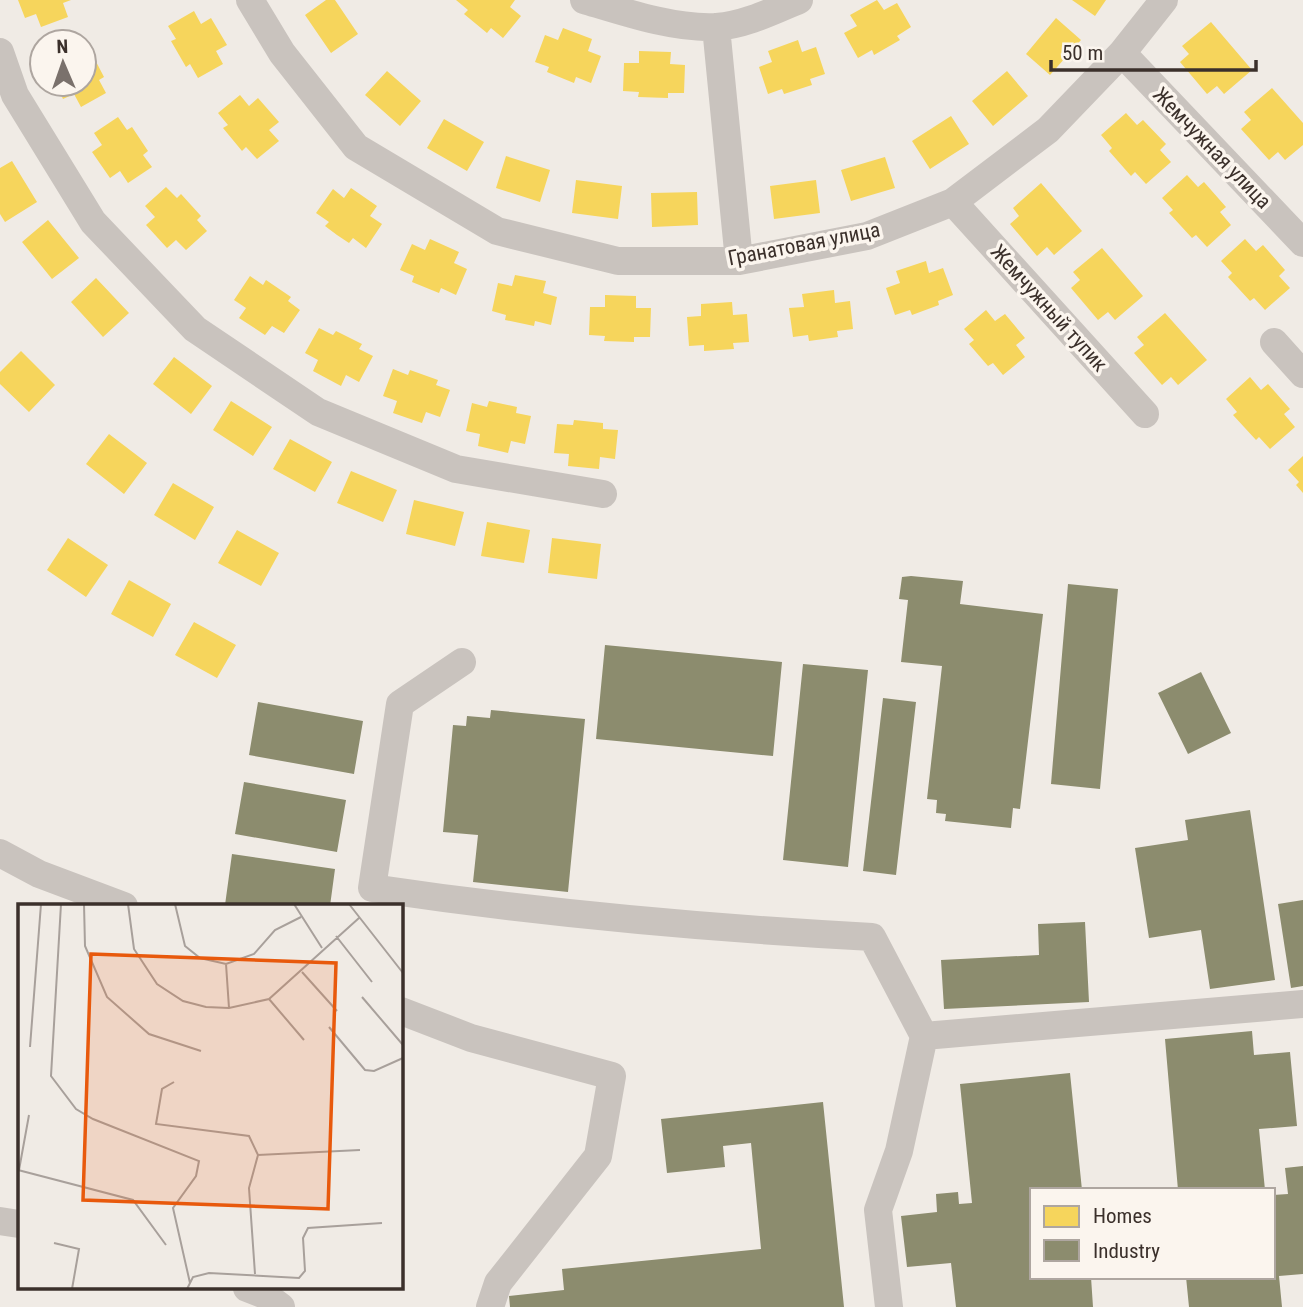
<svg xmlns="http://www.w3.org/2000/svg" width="1303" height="1307" font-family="'Roboto Condensed',sans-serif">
	<rect width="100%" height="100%" fill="#f0ebe5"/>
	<path fill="#f6d55c" d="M18 0H71L63 3 68 17 41 27 36 14 25 18Z
		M326 0H335L358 34 331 53 305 15Z
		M456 0H515L510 7 521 16 503 38 491 28 487 33 464 14 468 10Z
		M877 0 884 10 897 3 911 27 897 36 900 40 874 55 872 50 858 58 844 33 857 26 850 15Z
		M1072 0H1106L1095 16Z
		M194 11 201 24 211 18 227 45 216 51 223 64 198 78 190 64 186 67 171 41 176 39 168 26Z
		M1056 18 1081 40 1050 75 1026 54Z
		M1211 22 1252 70 1224 94 1217 86 1207 94 1180 62 1189 54 1182 46Z
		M563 28 592 39 588 51 601 56 591 83 576 77 574 83 547 72 549 67 535 62 545 35 558 40Z
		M798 40 802 52 816 47 825 74 810 79 812 85 784 94 782 89 768 94 759 67 772 62 768 51Z
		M84 50 86 54 91 52 104 77 99 80 106 93 81 107 74 94 63 99 56 84H84Z
		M639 51 671 52 670 64 685 65 684 93H668V98L638 97 639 92 623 91 624 63H639Z
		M387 71 421 101 400 126 365 95Z
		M1007 71 1028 96 993 126 972 101Z
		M1272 88 1303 123V145L1285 160 1278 152 1269 160 1241 129 1251 120 1244 112Z
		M240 95 249 106 258 98 279 122 269 130 279 141 257 159 246 147 242 151 223 128 228 125 218 113Z
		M1126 113 1137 125 1143 120 1166 144 1160 150 1171 162 1146 184 1135 172 1131 176 1109 151 1112 148 1101 135Z
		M951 116 969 144 930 169 912 141Z
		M118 117 127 130 132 127 148 151 143 155 152 167 128 183 120 171 110 178 92 152 102 145 94 133Z
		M444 119 484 142 467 171 427 148Z
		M506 156 550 170 540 202 496 188Z
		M885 157 895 188 851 201 841 170Z
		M12 161 37 202 5 222 0 214V168Z
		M1187 175 1198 187 1204 182 1226 207 1220 212 1231 225 1207 247 1196 235 1192 238 1169 213 1173 210 1162 198Z
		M576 180 622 186 618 219 572 213Z
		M816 180 820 213 774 219 770 186Z
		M1041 183 1082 231 1054 255 1047 247 1037 256 1010 224 1019 216 1013 208Z
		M166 187 177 198 181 194 201 216 197 220 207 231 186 250 176 240 167 248 146 225 155 217 145 206Z
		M351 188 377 206 370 216 382 224 366 248 353 238 349 243 337 235 325 226 329 222 316 213 333 189 344 198Z
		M697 192 698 225 652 227 651 193Z
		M48 220 79 258 52 279 22 242Z
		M430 239 459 252 454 263 467 269 456 295 441 288 439 293 412 282 414 276 400 270 412 244 425 250Z
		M1245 239 1256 251 1263 245 1285 270 1279 276 1290 288 1265 310 1254 298 1250 301 1228 277 1232 273 1221 261Z
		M1102 248 1143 296 1115 320 1108 312 1098 320 1071 288 1080 280 1073 272Z
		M926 261 929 273 943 268 953 295 938 301 939 305 912 315 910 310 895 315 886 288 900 283 896 271Z
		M515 275 546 281 543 293 557 297 551 325 535 321 534 326 505 320 506 315 492 311 498 283 512 286Z
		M250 276 263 285 266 280 291 297 288 301 300 310 284 333 272 326 265 335 239 318 246 308 234 300Z
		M96 278 129 313 103 337 71 302Z
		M834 290 835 303 850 301 853 329 837 331 838 337 809 341 808 335 793 337 789 308 804 307 802 294Z
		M605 295 636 296V308H651L650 337H634V342L604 341 605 336 589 335 590 307H605Z
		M732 302 733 315 747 314 749 342 733 343 734 349 704 351V345L689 346 687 317 701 316V304Z
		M986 310 995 321 1005 314 1025 338 1016 345 1025 357 1003 375 993 363 988 366 969 344 974 340 964 329Z
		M1165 313 1207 360 1178 385 1171 377 1162 385 1134 353 1144 345 1137 337Z
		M319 328 333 335 336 331 362 344 359 349 373 356 359 382 346 375 341 386 313 371 318 360 305 353Z
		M21 351 55 385 29 412 0 384V372Z
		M174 357 212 386 191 414 153 384Z
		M393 369 408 375 410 370 438 380 436 385 450 390 440 417 426 412 422 423 393 413 397 401 383 396Z
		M1250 377 1261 390 1268 384 1290 409 1284 414 1295 427 1270 449 1259 437 1256 440 1233 415 1237 412 1226 399Z
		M231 401 272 427 253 456 213 430Z
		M489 401 517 407 516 413 531 416 525 444 511 441 508 453 478 446 480 434 466 431 472 403 487 407Z
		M574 420 603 423V429L618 430 615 459 600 457 599 469 568 466 569 454 554 453 557 424 573 425Z
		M109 434 147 463 124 494 86 464Z
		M290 439 332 462 315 492 273 469Z
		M1303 456V493L1296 485 1299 482 1288 470Z
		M351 471 397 490 383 522 337 503Z
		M173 483 214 507 195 540 154 515Z
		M414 500 464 512 455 546 406 534Z
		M487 522 530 530 524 563 481 556Z
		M237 530 279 553 261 586 218 563Z
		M68 538 108 565 86 597 47 570Z
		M552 538 601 544 597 579 548 573Z
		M129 580 171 604 153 637 111 614Z
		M194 622 236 645 217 678 175 655Z"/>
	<path fill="#8c8c6e" d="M911 576 963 581 960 604 1043 614 1020 809 1013 808 1011 828 945 821 946 814 936 813 937 800 927 799 942 666 901 662 908 600 899 599 902 577Z
		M1068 584 1118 589 1100 789 1051 784Z
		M605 645 782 662 773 756 596 739Z
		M803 664 868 670 848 867 783 860Z
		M1201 672 1231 733 1188 754 1158 693Z
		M883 698 916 702 896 875 863 871Z
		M258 702 363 721 354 774 249 755Z
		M491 710 585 719 568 892 473 882 478 835 443 832 453 725 466 726 467 716 490 718Z
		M244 782 346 800 337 852 235 834Z
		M1250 810 1275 980 1210 989 1201 930 1149 938 1135 848 1188 840 1185 820Z
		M232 854 335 869 330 906 225 905Z
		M1303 900V986L1291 988 1278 904Z
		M1085 922 1089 1002 944 1009 941 960 1039 955 1038 924Z
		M1252 1031 1254 1055 1290 1052 1297 1126 1259 1129 1265 1190H1178L1165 1039Z
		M1070 1073 1082 1190H1032V1277H1091L1093 1307H956L951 1263 907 1267 901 1216 937 1212 936 1194 958 1192 959 1204 972 1203 960 1084Z
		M823 1102 844 1307H510L509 1296 564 1290 562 1269 761 1249 751 1143 723 1146 725 1167 667 1173 661 1119Z
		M1303 1166V1274L1279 1276 1282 1307H1189L1186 1277H1273V1195L1288 1194 1285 1168Z"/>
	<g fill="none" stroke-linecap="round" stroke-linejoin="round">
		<path stroke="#c9c3be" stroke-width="28" d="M250 0 282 53 356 147 497 231 618 261H739L867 236 953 202 1048 130 1122 53 1164 0
			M584 0C624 12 674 29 716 27 745 25 773 11 799 0
			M716 27 739 261
			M0 52 15 95 93 222 195 329 318 412 456 469 603 494
			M1122 53 1303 243
			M953 202 1145 414
			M1274 342 1303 374
			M462 662 400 704 372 888C540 913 703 928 872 937L924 1036 1303 1004
			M0 853 39 874 124 906
			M401 1011 471 1038 612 1076 598 1156 498 1283 490 1307
			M0 1221 19 1224
			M247 1288 265 1295 281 1307
			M889 1307 878 1210 899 1151 924 1036"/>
	</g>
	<g text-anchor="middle" stroke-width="7" stroke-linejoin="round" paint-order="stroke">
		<g font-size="21" fill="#3b302b" stroke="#fbf5ee">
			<text transform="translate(1212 148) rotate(46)" y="7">Жемчужная улица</text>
			<text transform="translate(804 244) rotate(-11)" y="7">Гранатовая улица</text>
			<text transform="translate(1049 308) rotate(48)" y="7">Жемчужный тупик</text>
		</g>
	</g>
	<g transform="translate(18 904)">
		<rect width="385" height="385" fill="#f0ebe5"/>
		<path fill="none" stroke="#a8a09b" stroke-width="2" d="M43 0 33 172 58 205 75 215 181 257 178 272 155 304 172 379M66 0 67 42 89 93 131 130 183 147M110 0 116 45 139 80 165 97 188 103 211 104 251 95 341 14M157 0 167 42 182 54 208 60 236 50 257 26 283 13M276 0 304 44M331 0 385 69M318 32 354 78M208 60 211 104M284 68 319 107M344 93 385 141M251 95 286 136M311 123 347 166 356 167 385 154M12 143 23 0M156 178 144 185 138 220 231 232 240 251 342 246M0 266 115 296 148 341M1 266 11 211M36 339 61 345 54 385M237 370 231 284 240 251M169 385 175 373 191 369 281 374 287 367 285 334 290 324 364 319"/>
		<path fill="#e8590c" fill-opacity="0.15" stroke="#e8590c" stroke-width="3.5" d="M73 50 318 59 310 305 65 296Z"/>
		<rect width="385" height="385" fill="none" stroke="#3b302b" stroke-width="3.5"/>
	</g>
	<rect x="1030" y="1188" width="245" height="91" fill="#fbf5ee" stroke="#aea6a0" stroke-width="2"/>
	<rect x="1044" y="1206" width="35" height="21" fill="#f6d55c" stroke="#aea6a0" stroke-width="2"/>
	<text x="1093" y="1223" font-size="21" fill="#3b302b">Homes</text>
	<rect x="1044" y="1240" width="35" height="21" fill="#8c8c6e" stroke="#aea6a0" stroke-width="2"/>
	<text x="1093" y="1258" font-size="21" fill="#3b302b">Industry</text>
	<g transform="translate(63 63) rotate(358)"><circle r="33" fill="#fbf5ee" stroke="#aea6a0" stroke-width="2"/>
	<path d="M0-5L12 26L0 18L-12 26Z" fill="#7a716c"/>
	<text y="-10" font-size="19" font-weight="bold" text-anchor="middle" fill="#3b302b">N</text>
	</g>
	<path d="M1051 60v10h205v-10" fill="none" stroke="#3b302b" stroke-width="3.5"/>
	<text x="1062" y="60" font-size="21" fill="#3b302b" stroke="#fbf5ee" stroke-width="5" paint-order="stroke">50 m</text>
</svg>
